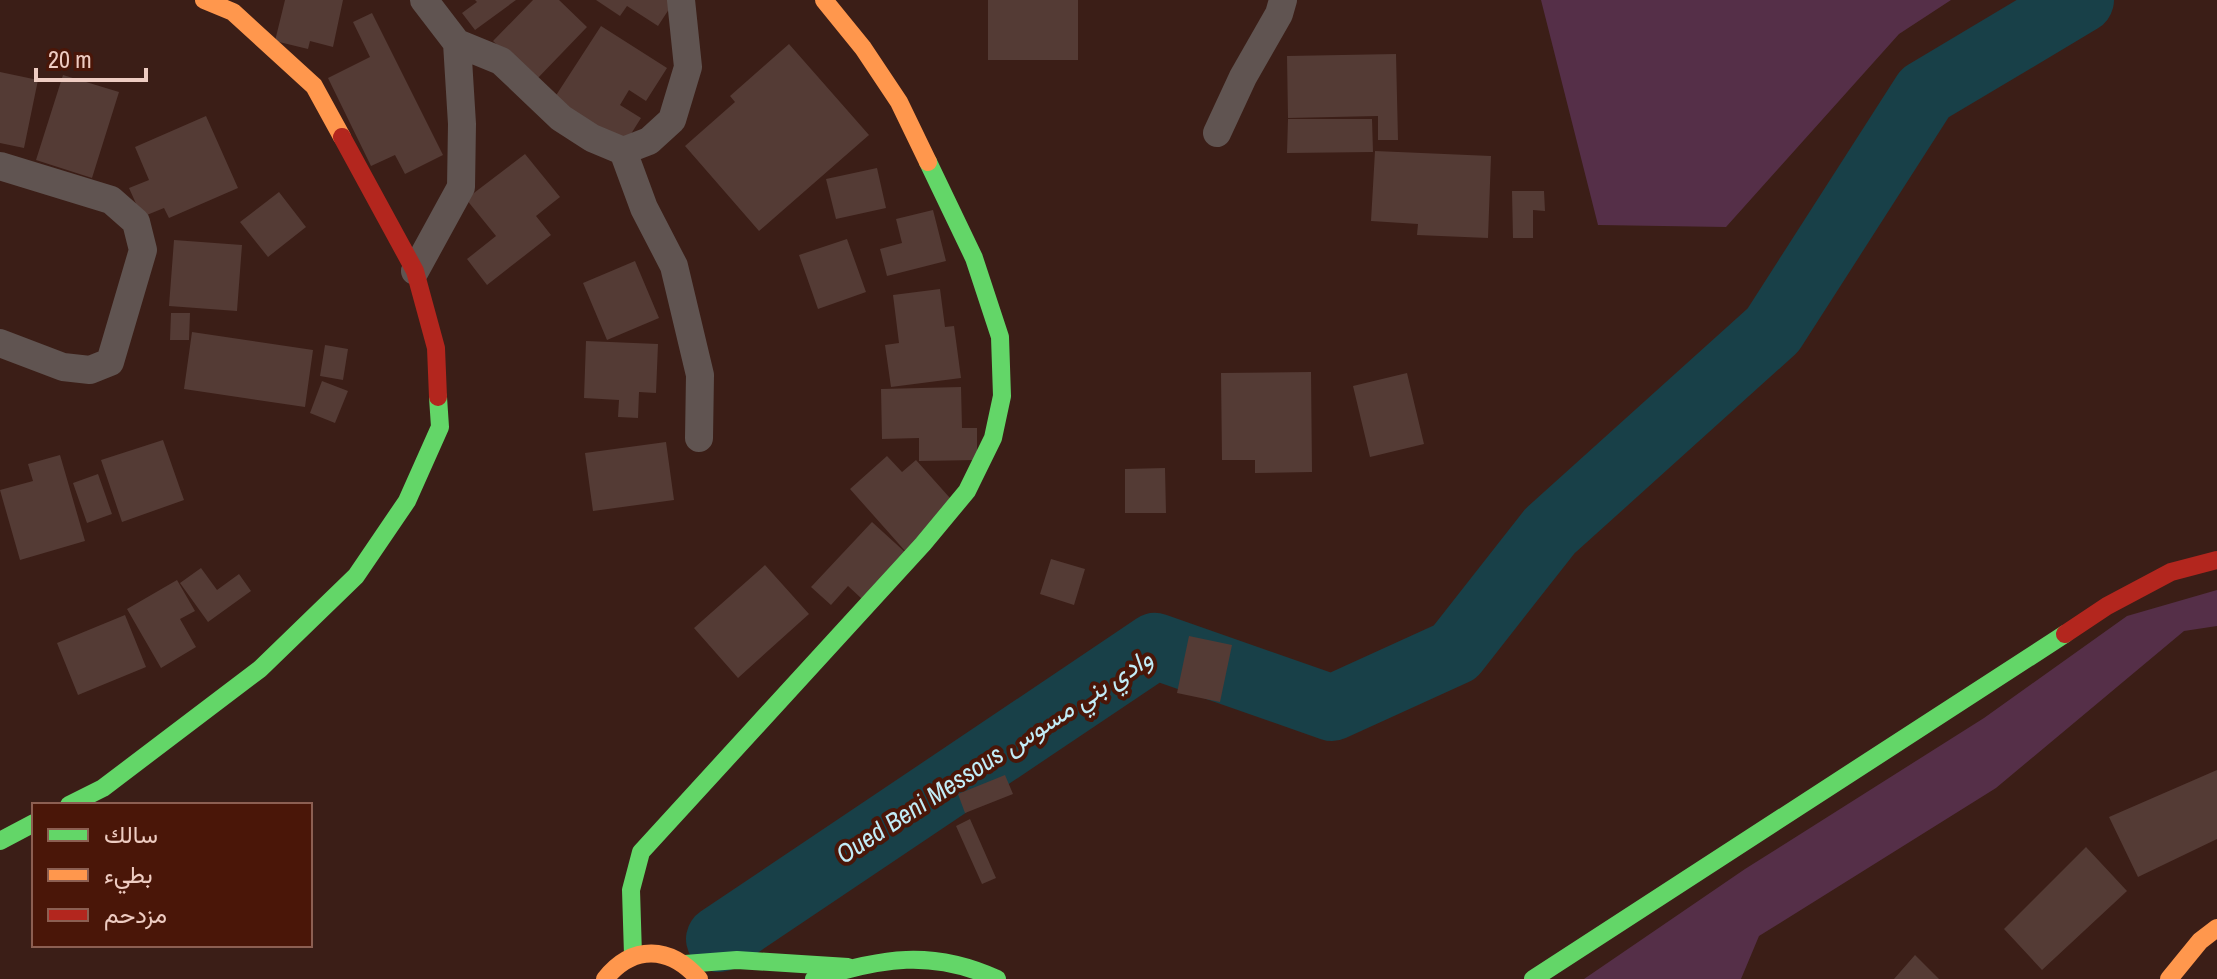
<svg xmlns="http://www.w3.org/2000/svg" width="2217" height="979" font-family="'Archivo Narrow',Vazirmatn,sans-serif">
	<rect width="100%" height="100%" fill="#3b1e17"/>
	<path fill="#552f48" d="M1541 0H1951L1899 34 1726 227 1598 225Z
		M2217 590V626L2184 631 1996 788 1759 936 1741 979H1584L1745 869 1984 718 2127 616Z"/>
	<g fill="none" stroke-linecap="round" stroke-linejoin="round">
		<path stroke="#184048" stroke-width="66" d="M719 939 1155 646 1332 708 1455 652 1550 531 1773 330 1925 93 2081 0"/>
	</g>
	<path fill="#543b35" d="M285 0H343L333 47 310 41 308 49 275 41Z
		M475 0H516L475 30 462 13 477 2Z
		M533 0H559L587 27 535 81 493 41Z
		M596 0H675L658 26 627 6 620 16Z
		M988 0H1078V60H988Z
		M372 13 443 155 405 174 395 155 371 166 328 78 370 57 353 22Z
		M601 26 667 68 646 101 629 90 620 105 641 118 624 145 553 100Z
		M789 44 869 135 759 231 685 146 735 102 730 96Z
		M1396 54 1398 140H1378V116L1288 118 1287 56Z
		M0 72 38 80 24 148 0 143Z
		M63 75 119 92 92 178 36 160Z
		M206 116 238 188 169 218 164 208 142 217 129 188 149 180 135 147Z
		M1288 119H1372L1373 152 1287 153Z
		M1375 151 1491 156 1488 238 1417 235 1418 224 1371 221Z
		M525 154 560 197 536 216 551 235 487 285 467 259 496 236 466 199Z
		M877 168 886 208 836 219 826 179Z
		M1512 191H1544L1545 211 1533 210V238H1513Z
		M279 192 306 227 268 257 240 222Z
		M933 210 946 261 887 276 880 249 902 243 896 219Z
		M847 239 866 292 818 309 799 255Z
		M174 240 242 245 237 311 169 306Z
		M635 261 659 318 607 340 583 283Z
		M940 289 945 327 954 326 961 378 891 387 885 345 899 343 893 295Z
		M171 313H190L189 340H170Z
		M192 332 313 350 305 407 184 389Z
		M586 341 658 344 656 393 639 392 638 418 618 417 619 400 584 398Z
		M325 345 348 349 343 380 320 376Z
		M1311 372 1312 472 1255 473V460H1222L1221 373Z
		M1407 373 1424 444 1370 457 1353 386Z
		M322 381 348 391 335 423 310 413Z
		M961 387 962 428H977V460L919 461V438L882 439 881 389Z
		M163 440 184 500 122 522 101 460Z
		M666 442 674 500 593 511 585 453Z
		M60 455 85 541 20 560 0 490 33 481 28 464Z
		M887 456 902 472 916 460 958 507 906 552 850 489Z
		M1165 468 1166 513H1125V469Z
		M98 474 112 514 87 523 73 483Z
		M872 522 906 553 862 599 848 586 831 605 811 587Z
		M1051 559 1085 569 1074 605 1040 594Z
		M765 565 809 614 738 678 694 628Z
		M201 568 217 590 239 574 251 591 208 622 180 583Z
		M177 580 195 611 180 619 196 647 161 668 127 609Z
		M125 615 146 667 78 695 57 643Z
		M1189 636 1232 645 1220 702 1177 693Z
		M2217 770V839L2138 877 2109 817Z
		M1005 775 1013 794 965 813 958 794Z
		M970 819 996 878 982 884 956 826Z
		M2086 847 2127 891 2042 970 2004 929Z
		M1915 955 1939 979H1894Z"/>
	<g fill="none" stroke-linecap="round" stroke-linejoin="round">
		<path stroke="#605451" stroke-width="28" d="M424 0 457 43
			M1217 133 1243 77 1279 14 1283 0
			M623 151 644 208 674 266 700 375 699 438
			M0 166 111 200 136 222 143 250 110 362 90 370 63 367 0 343
			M415 271 461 187 462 124 457 43 501 61 561 118 592 138 623 151 649 141 672 120 688 67 681 0"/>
		<path stroke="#63d668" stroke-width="18" d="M69 805 103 788 260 669 356 576 407 501 440 427 438 397
			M0 841 34 823
			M633 955 631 890 641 852 923 544 967 491 993 438 1002 396 1000 337 974 258 928 162
			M685 964 737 960 848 967
			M814 979C881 958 932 949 997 979
			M1533 979 2065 634"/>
		<path stroke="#ff974d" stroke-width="18" d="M204 0 233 12 314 86 342 137
			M824 0 863 48 899 102 928 162
			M605 979C633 944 670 946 699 979
			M2169 979 2200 941 2217 928"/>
		<path stroke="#b3261e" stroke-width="18" d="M342 137 415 271 436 348 438 397
			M2065 634 2107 606 2171 572 2217 560"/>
	</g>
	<g text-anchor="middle" stroke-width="8" stroke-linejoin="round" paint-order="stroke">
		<g font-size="26" font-style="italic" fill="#c1ecf7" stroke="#4a1608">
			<text transform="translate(994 756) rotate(-33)" y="9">Oued Beni Messous وادي بني مسوس</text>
		</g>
	</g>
	<rect x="32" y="803" width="280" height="144" fill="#4a1608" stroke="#8c5f52" stroke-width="2"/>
	<rect x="48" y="829" width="40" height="12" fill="#63d668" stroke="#8c5f52" stroke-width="2"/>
	<text x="104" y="843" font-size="24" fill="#eeccc2">سالك</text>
	<rect x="48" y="869" width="40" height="12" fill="#ff974d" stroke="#8c5f52" stroke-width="2"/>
	<text x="104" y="883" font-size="24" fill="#eeccc2">بطيء</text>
	<rect x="48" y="909" width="40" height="12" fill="#b3261e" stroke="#8c5f52" stroke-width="2"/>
	<text x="104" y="923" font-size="24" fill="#eeccc2">مزدحم</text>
	<path d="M36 68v12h110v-12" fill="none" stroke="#eeccc2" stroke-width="4"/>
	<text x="48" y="68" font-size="24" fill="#eeccc2" stroke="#4a1608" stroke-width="6" paint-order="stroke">20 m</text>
</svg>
